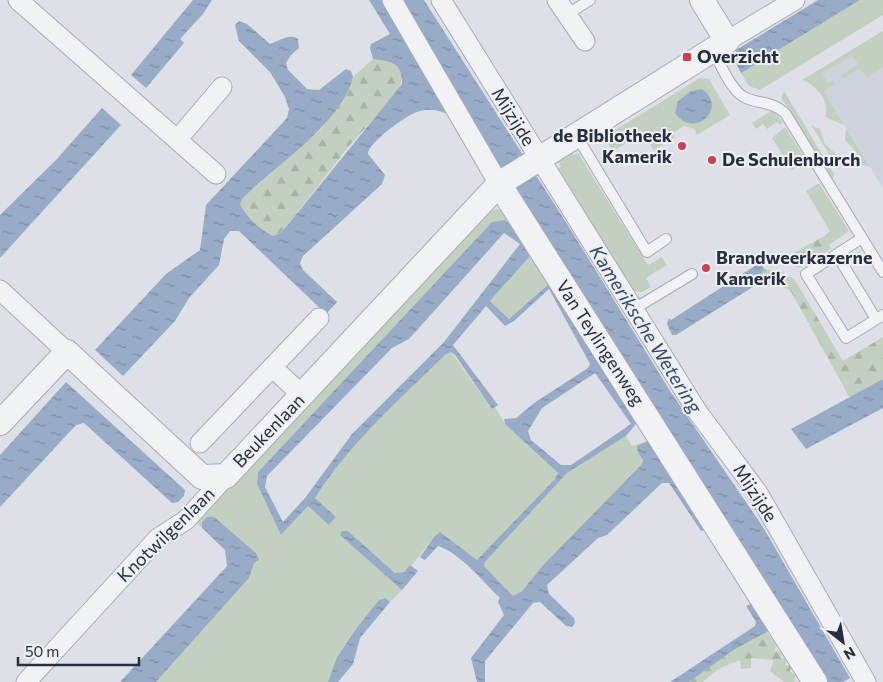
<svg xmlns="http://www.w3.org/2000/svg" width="883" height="682" font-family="Commissioner,sans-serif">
	<defs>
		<pattern id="forest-firs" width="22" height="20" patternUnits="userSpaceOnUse" patternTransform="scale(1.25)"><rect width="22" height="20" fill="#c2d1bf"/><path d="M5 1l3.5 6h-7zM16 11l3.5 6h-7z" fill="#a7b4a5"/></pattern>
		<pattern id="water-ripples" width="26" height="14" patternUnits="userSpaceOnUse" patternTransform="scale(1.25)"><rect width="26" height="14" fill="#98acc7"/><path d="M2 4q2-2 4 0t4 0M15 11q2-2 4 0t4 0" fill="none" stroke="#7c8ca3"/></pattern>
	</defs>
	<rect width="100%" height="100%" fill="#dde1e7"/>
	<path fill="#cfd3dc" d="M883 31V188L813 74Z"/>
	<path fill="#c2d1bf" d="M860 0H883V15L760 90 749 86 741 73Z
		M883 31V68L867 78 860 68 843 79 841 75 858 64 852 55 822 74 828 83 833 80 835 84 824 91 844 125 825 117C830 102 817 85 802 80Z
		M700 78 709 79 730 115 697 135 694 129 684 126 673 133 675 137 654 150 643 134 613 151 604 137Z
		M784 91 834 174 832 180 781 97Z
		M771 111 777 115 783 123 779 125 777 122 767 129 763 124 756 129 752 123Z
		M811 125 820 129 825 144 839 157V170Z
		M785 127 807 162 792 170 772 138Z
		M846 128 870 167 859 164 856 152 845 140Z
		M571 151 574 155 578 153 648 265 662 257 667 265 646 278 651 287 642 292 628 290 553 172 561 167 558 162 560 157Z
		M819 183 849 231 829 245 824 236 830 231 806 191Z
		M496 209 505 210 524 231 492 222 258 472 257 484 281 535 308 506 329 524 336 517 315 498C350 443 398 400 445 355L451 352 492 409 495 407 505 424 558 473 554 480 477 560 440 533 434 537 412 565H410L404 572 395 573 348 531 402 590 390 602 385 598 356 629 337 657 328 682H156L249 578 256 553 240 542 202 522V528L193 520 486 214Z
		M530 256 549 284 514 317 509 319 490 301Z
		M626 436 632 446 650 440 638 453 644 460 643 463 544 564 522 591 513 596 483 566 484 563 567 473Z"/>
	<path fill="url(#forest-firs)" d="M373 59C378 60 385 58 389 60 405 67 404 82 396 94L349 146 282 232 273 236C259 229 247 218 240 204L243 198 321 129 340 104 353 77Z
		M824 236 831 249 799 268 781 260Z
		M764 269 782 272 795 280 843 361 883 337V379L850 398 790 290 764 280 761 274Z
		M767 632 776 645 774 651 782 652 781 658 787 659 785 665 791 666 790 672 796 674 794 681 801 682H784L770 671 774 660 751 658V668L741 669 740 660 718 669 703 682H689L735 649Z"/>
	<path fill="url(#water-ripples)" fill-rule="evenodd" d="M193 0H212L203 14 180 39 184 43 146 88 131 75Z
		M369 0H384L454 117C442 111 430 107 417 112 406 115 367 144 368 154L385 175 382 184 303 256 300 263 303 270 337 302 326 314 239 231H230L224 239 219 265 189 298 175 321 123 376 95 350 166 274 200 250 206 205 287 118 289 109 285 97 270 72 239 41 235 25 239 21 247 24 270 44C279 41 290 33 298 39L299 48 291 55 286 63 288 70 307 89 319 90 346 69 351 71 353 77C342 123 275 166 243 198L240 204C247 218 259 229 273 236L282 232 402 84C402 61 391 62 373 59L370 48 371 44 390 34Z
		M399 0H424L569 227 670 391 763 527 850 678 843 682H828L777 604 745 549 647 399 622 355 500 167Z
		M818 0H860L741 73 736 63V50Z
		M702 89C729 108 694 140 675 113L678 101 691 91Z
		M102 108 121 125 0 258V215L56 160Z
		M505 220 525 239 640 419 626 436 567 473 484 563V566L513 596 522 591 544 564 642 464 643 460 638 453 637 446 650 440 706 530 701 531 669 483H662L607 535 598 538 547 585 549 594 574 618 575 623 572 627 566 626 540 602 533 603 485 661V682H477L471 658 504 615 498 602 500 598C481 580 463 555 438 546L425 560 420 557 434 537 440 532 477 560 554 480 558 473 505 424 504 419 516 418 534 403 588 368 590 364 549 289 514 321 505 326 486 306 453 345 498 405 492 409 455 355 451 352 445 355C399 400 350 443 315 498L336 517 329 525 308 506 281 535 257 484 258 472 492 222ZM504 233 520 244 444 342 352 434 305 498 283 522 265 487 267 476 392 348 409 339ZM530 256 549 284 509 319 490 301ZM595 373 631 424 571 465H561L531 440 528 431 542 408Z
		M761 262 764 269 761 274 764 280 676 335H672L667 324 669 318 671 320Z
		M883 379V408L806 449 791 429Z
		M66 382 185 490 184 496 178 502 172 503 84 423 76 425 0 507V455Z
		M207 517H214L256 553 259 560 254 563 249 578 156 682H120L227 566 225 550 202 528V522Z
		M342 531H348L395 573 404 572 410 565 418 571 402 590 340 535Z
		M385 598 390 602 360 638 353 664 338 682H328L337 657 356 629 379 600Z
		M756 602 770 625 767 632 735 649 689 682H670L755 626 756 622 746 606Z"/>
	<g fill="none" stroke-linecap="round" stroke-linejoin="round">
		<defs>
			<path id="service" d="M566 15 590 0
				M713 51C721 64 730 89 744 97 760 105 770 100 785 113L883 272
				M576 135 647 252 666 239
				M862 238 806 274 846 338 883 315
				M837 255 876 319
				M634 309 692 274"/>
			<path id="minor" d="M18 0 216 174
				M392 0 499 184
				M441 0 697 411 758 493 866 682
				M557 0 585 41
				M727 41 795 0
				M177 140 222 87
				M0 290 67 352
				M272 367 303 396
				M200 443 319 318
				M26 682 158 538 186 520 226 476"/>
			<path id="tertiary" d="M499 184 815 682
				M0 423 67 352 202 477 226 476 499 184 727 41 702 0"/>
		</defs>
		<use href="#service" stroke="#a6abb4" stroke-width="12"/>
		<use href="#minor" stroke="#a6abb4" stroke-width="21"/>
		<use href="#tertiary" stroke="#a6abb4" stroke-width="26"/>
		<use href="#service" stroke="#f0f2f6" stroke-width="10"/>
		<use href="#minor" stroke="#f0f2f6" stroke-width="19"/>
		<use href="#tertiary" stroke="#f0f2f6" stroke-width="24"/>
	</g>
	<g fill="#cd414d" stroke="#edf0f5" stroke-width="2">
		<rect x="682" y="52" width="10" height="10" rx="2.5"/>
		<circle cx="682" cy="146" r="5"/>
		<circle cx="712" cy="160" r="5"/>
		<circle cx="706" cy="268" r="5"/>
	</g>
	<g text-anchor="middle" stroke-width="4" stroke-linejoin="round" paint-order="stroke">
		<g font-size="18" font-weight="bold" fill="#272e3e" stroke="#edf0f5" text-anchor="start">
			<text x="697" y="63">Overzicht</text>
			<text x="672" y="142" text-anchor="end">de Bibliotheek<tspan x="672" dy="21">Kamerik</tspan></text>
			<text x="722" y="166">De Schulenburch</text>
			<text x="716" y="264">Brandweerkazerne<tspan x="716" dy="21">Kamerik</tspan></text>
		</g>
		<g font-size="18" fill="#272e3e" stroke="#edf0f5">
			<text transform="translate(513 117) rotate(58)" y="6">Mijzijde</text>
			<text transform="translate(600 343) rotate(57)" y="6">Van Teylingenweg</text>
			<text transform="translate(269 431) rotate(-46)" y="6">Beukenlaan</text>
			<text transform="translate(755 493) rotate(57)" y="6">Mijzijde</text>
			<text transform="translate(166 535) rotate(-44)" y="6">Knotwilgenlaan</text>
		</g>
		<g font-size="19" font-style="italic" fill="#314a71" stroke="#edf0f5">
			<text transform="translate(646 329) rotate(58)" y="7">Kameriksche Wetering</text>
		</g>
	</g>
	<g transform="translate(843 642) rotate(149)" stroke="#edf0f5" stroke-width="4" paint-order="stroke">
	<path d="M0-4L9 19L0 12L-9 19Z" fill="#272e3e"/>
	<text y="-8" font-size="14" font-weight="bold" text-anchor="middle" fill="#272e3e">N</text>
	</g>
	<path d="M18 657v8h121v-8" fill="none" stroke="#272e3e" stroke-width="2.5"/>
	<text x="25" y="657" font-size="15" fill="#272e3e" stroke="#edf0f5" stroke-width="4" paint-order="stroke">50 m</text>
</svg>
